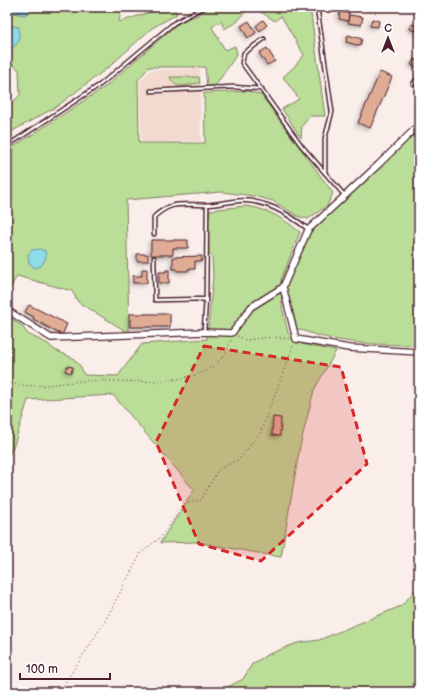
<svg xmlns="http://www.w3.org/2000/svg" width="426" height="699" font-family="'Balsamiq Sans',sans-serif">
	<defs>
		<filter id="shadow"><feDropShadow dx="-2" dy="2" stdDeviation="2" flood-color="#0004"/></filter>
	</defs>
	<rect width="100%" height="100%" fill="#f9eeea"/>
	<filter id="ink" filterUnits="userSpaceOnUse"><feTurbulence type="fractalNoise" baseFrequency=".025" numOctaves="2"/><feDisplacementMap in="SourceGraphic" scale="8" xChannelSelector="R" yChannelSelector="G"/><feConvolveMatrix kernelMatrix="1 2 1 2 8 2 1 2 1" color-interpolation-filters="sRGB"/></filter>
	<g filter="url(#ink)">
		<path fill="#f2dad0" d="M200 69 201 141 141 142 140 82 150 70Z"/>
		<path fill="#badd97" stroke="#827e61" d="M7 7H122L119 22 166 7H173L177 14 152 28 110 66 56 107 7 134V104H11L20 95 19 70 7 60Z
			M211 7H310L325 116H310L302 126 301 138 282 109 299 99 283 77 294 67 304 55 281 16 275 21 256 9 246 11 237 22 224 29 221 21 212 27 225 50 235 46 237 54 216 85 207 87 205 67H149L138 80 139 143H205L204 93 248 91 261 95 333 193 327 206 308 219 297 216 273 201 254 196 221 192 126 200 129 333 78 302 72 291 17 276 7 294V151L105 87 184 18 194 17Z
			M170 77H199L200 83C186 84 176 92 170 77Z
			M419 130V345C377 345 335 344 296 328L286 287 310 231Z
			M245 206C266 208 283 218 300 232L281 280 282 307 288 333 302 344 336 351 314 390 300 446 281 557 195 542 160 543 194 490 113 395 28 400 14 445 7 459V316L21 325 28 334 48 344 55 350 73 358 81 367 84 375 118 376 142 344 207 339 213 276 212 257 209 254 208 221 210 210Z
			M419 586V692H218L243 679 252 664 267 655 297 643 319 640 401 606Z"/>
		<path fill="#8ddcea" stroke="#72909e" d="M7 7H34L25 15 8 12Z
			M7 25 19 27V41L9 52 7 50Z
			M40 249 45 251 46 258 41 266 35 268 29 263 28 255 32 250Z"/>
		<path fill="#e1ac95" stroke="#4a1f2b" filter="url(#shadow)" d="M340 12 349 13 348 21 339 19Z
			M349 15 363 17 361 25 348 23Z
			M372 19 379 21 378 27 370 26Z
			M263 20 267 25 260 31 256 26Z
			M249 21 256 33 248 38 241 26Z
			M411 24 419 26V32L409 29Z
			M348 35 362 39 360 46 346 42Z
			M267 48 275 61 267 65 259 53Z
			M414 59 419 61 417 68 411 65Z
			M380 72 392 77 370 128 358 123Z
			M151 240H188V248H173V255H151Z
			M137 254H148V261H137Z
			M202 256V261H195V269H188V271H177V269H173V257Z
			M142 269H147V283H133V276H142Z
			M166 270H169V283H159V272H166Z
			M29 305 67 324 62 335 33 319 34 317 25 312Z
			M130 314H170V327H130Z
			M67 366 73 367 71 373 65 371Z
			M273 417 281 418 280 436 272 435Z"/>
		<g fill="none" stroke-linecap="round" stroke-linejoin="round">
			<defs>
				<path id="service" d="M317 7 332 112 325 138V173
					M264 39 244 53 242 63 301 145 345 196
					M413 84 419 77
					M151 91 233 87 262 89
					M7 146 101 84 174 23 204 7
					M154 234V217C172 200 183 205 205 205 215 205 226 202 236 201 263 198 287 213 308 229
					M154 258 155 300 206 299
					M204 331 206 299 207 206"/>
				<path id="minor" d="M419 125 378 165 308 230 283 287 296 339 349 348 419 352
					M7 310 51 338 203 332 232 333 251 307 283 287"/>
			</defs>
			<use href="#service" stroke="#4a1f2b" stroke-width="5.5"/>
			<use href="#minor" stroke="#4a1f2b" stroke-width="8"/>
			<path stroke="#4a1f2b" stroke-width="1" stroke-dasharray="1 3" stroke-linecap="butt" d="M237 336 246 340 271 337 291 339
				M7 382C32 390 56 383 82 381 124 378 218 396 231 339
				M59 692 104 623 141 553 161 537 184 504 201 500 218 470 239 459 260 433 294 344"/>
			<use href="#service" stroke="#fff" stroke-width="2.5"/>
			<use href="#minor" stroke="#fff" stroke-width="5.5"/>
		</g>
	</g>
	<path fill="#d62828" fill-opacity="0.2" stroke="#d62828" stroke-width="3" stroke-dasharray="8 5" stroke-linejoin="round" d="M204 346 341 367 367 464 261 561 199 544 156 442Z"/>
	<rect width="426" height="699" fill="none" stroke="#fff" stroke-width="24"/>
	<rect x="12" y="12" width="402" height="675" fill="none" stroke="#4a1f2b" stroke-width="1.5" filter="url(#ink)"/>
	<g transform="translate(388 38)" stroke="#ffffff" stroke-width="3" paint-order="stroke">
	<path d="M0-3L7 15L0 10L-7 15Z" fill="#4a1f2b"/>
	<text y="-6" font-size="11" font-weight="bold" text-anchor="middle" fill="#4a1f2b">С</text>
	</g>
	<path d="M20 673v6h90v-6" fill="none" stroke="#4a1f2b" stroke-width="2"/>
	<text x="26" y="673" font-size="12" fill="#4a1f2b" stroke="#ffffff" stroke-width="3" paint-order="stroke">100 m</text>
</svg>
